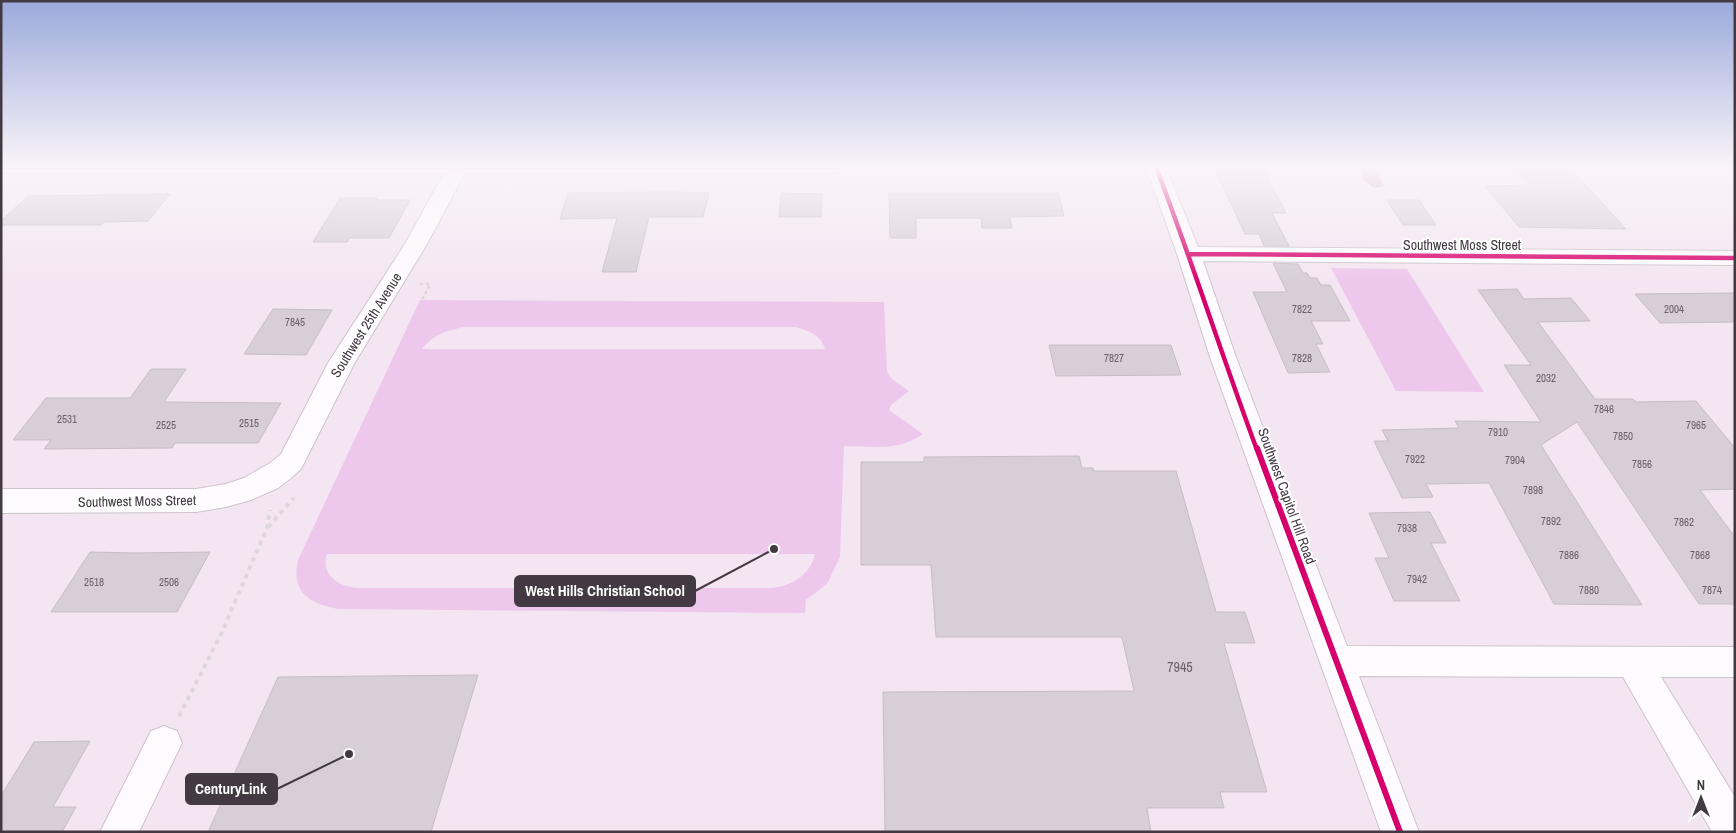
<svg xmlns="http://www.w3.org/2000/svg" width="1736" height="833" font-family="'Archivo Narrow',sans-serif">
	<rect width="100%" height="100%" fill="#f3e6f2"/>
	<path fill="#eec7ed" fill-rule="evenodd" d="M1331 268 1407 269 1484 392 1396 391Z
		M420 300 884 302 887 372 892 379 909 391 891 405 889 410 923 434C897 452 874 446 844 446L840 557 827 584 806 600 805 613 338 609C309 603 291 593 298 560ZM464 327H795C808 330 822 336 825 349H422C432 335 448 330 464 327ZM327 554H815C811 574 792 586 772 588H358C339 587 320 575 327 554Z"/>
	<path fill="#c99bc8" d="M1360 167H1373L1380 170 1379 178 1384 186 1374 188 1360 177 1363 173Z"/>
	<path fill="#d7ced7" stroke="#c7bdc7" d="M1214 167H1247L1248 169H1263L1286 213H1272L1289 246H1264L1259 234H1245Z
		M1515 167H1569L1626 229 1519 227 1485 186 1530 185Z
		M672 192 709 193 703 217H649L636 272H602L617 218 560 219 568 193Z
		M781 193 822 194 821 217H779Z
		M889 193H1058L1064 216 1010 217 1012 228H982L981 218H916V238H890Z
		M170 194 148 221 104 222 101 225H1V221L28 196Z
		M340 198H377L376 200H410L389 238H350L347 242H313Z
		M1387 200H1419L1436 225H1403Z
		M1273 263 1298 264 1303 273H1307L1310 278H1317L1321 285H1330L1350 321H1311L1323 344H1316L1330 372 1288 373 1253 292H1287Z
		M1517 289 1524 299 1571 298 1590 321 1538 322 1595 399H1633L1636 402 1696 401 1735 448V489L1700 490 1735 537V604H1699L1577 422 1541 445 1642 605 1554 604 1489 483 1426 484 1433 497 1402 498 1374 441H1388L1382 430 1459 428 1455 421 1541 422 1504 365H1531L1478 290Z
		M1735 293V322L1660 323 1635 294Z
		M273 309 332 310 306 355 244 354Z
		M1049 345H1171L1181 375 1056 376Z
		M151 369H186L164 402 281 403 258 443H175L172 448 44 449 51 440H13L46 398H130Z
		M1079 456 1082 468H1093L1094 471H1176L1216 612H1245L1255 643H1224L1267 792H1220L1224 808H1147L1151 832H885L883 692 1134 691 1122 637H936L931 565H861V462H924V457Z
		M1430 512 1446 543H1431L1460 601H1394L1375 558H1389L1369 513Z
		M90 552 135 553 210 552 177 612H51Z
		M478 675 431 832H208L278 677Z
		M90 741 53 807H76L62 832H1V796L34 742Z"/>
	<g fill="none" stroke-linecap="round" stroke-linejoin="round">
		<defs>
			<path id="minor" d="M1 167H846L843 171 836 173H465L427 244 354 364 301 469 290 479 278 488 251 500 226 507 196 512 1 513V489H196L226 484 244 478 270 463 281 454 328 363 405 244 444 173H1Z
				M1146 167H1166L1198 247 1735 251V265L1203 261 1237 360 1347 646 1735 647V677H1661L1735 797V832H1712L1623 677 1359 676 1419 832H1381L1211 360 1177 254Z
				M164 726 177 731 182 743 139 832H100L151 731Z"/>
		</defs>
		<use href="#minor" stroke="#cdc3cc" stroke-width="2"/>
		<path stroke="#dbd7db" stroke-width="2.5" stroke-dasharray="3 3" stroke-linecap="butt" d="M420 284H430L422 300"/>
		<path stroke="#dbd7db" stroke-width="4" stroke-dasharray="4.5 4.5" stroke-linecap="butt" d="M268 527 294 498
			M179 716 221 634 267 528 270 510"/>
		<use href="#minor" fill="#fdfbfd" fill-rule="evenodd"/>
		<defs>
			<path id="cycleway-far1" d="M1 167H836
				M1156 167C1192 261 1222 356 1257 450
				M1189 254 1735 258"/>
			<path id="cycleway" d="M1257 448 1400 832"/>
		</defs>
		<use href="#cycleway-far1" stroke="#fff" stroke-width="7"/>
		<use href="#cycleway" stroke="#fff" stroke-width="9"/>
		<use href="#cycleway-far1" stroke="#d6006c" stroke-width="4.5"/>
		<use href="#cycleway" stroke="#d6006c" stroke-width="6"/>
	</g>
	<linearGradient id="sky" x2="0" y2="1"><stop stop-color="#9baadb"/><stop offset="0.59" stop-color="#faf4f9"/><stop offset="1" stop-color="#faf4f9" stop-opacity="0"/></linearGradient>
	<rect width="1736" height="283" fill="url(#sky)"/>
	<g text-anchor="middle" stroke-width="4" stroke-linejoin="round" paint-order="stroke">
		<g font-size="11" fill="#6a606a">
			<text x="1302" y="313">7822</text>
			<text x="1674" y="313">2004</text>
			<text x="295" y="326">7845</text>
			<text x="1114" y="362">7827</text>
			<text x="1302" y="362">7828</text>
			<text x="1546" y="382">2032</text>
			<text x="1604" y="413">7846</text>
			<text x="67" y="423">2531</text>
			<text x="249" y="427">2515</text>
			<text x="166" y="429">2525</text>
			<text x="1696" y="429">7965</text>
			<text x="1498" y="436">7910</text>
			<text x="1623" y="440">7850</text>
			<text x="1415" y="463">7922</text>
			<text x="1515" y="464">7904</text>
			<text x="1642" y="468">7856</text>
			<text x="1533" y="494">7898</text>
			<text x="1551" y="525">7892</text>
			<text x="1684" y="526">7862</text>
			<text x="1407" y="532">7938</text>
			<text x="1569" y="559">7886</text>
			<text x="1700" y="559">7868</text>
			<text x="1417" y="583">7942</text>
			<text x="94" y="586">2518</text>
			<text x="169" y="586">2506</text>
			<text x="1589" y="594">7880</text>
			<text x="1712" y="594">7874</text>
		</g>
		<g font-size="14" fill="#423942" stroke="#fff">
			<text x="1462" y="250">Southwest Moss Street</text>
			<text transform="translate(366 325) rotate(-58)" y="5">Southwest 25th Avenue</text>
			<text transform="translate(1287 496) rotate(70)" y="5">Southwest Capitol Hill Road</text>
			<text transform="translate(137 501) rotate(-1)" y="5">Southwest Moss Street</text>
		</g>
		<g font-size="14" fill="#6a606a">
			<text x="1180" y="672">7945</text>
		</g>
	</g>
	<path fill="none" stroke="#423942" stroke-width="2" d="M774 549L695 591M349 754L277 789"/>
	<g fill="#423942" stroke="#fff" stroke-width="2">
		<circle cx="774" cy="549" r="5"/>
		<circle cx="349" cy="754" r="5"/>
	</g>
	<g fill="#423942" stroke="#423942" stroke-width="2">
		<rect x="515" y="576" width="180" height="30" rx="5"/>
		<rect x="186" y="774" width="91" height="30" rx="5"/>
	</g>
	<g font-size="15" text-anchor="middle" font-weight="bold" fill="#fff">
		<text x="605" y="596">West Hills Christian School</text>
		<text x="231" y="794">CenturyLink</text>
	</g>
	<rect width="1736" height="833" fill="none" stroke="#423942" stroke-width="5"/>
	<g transform="translate(1701 798)" stroke="#ffffff" stroke-width="4" paint-order="stroke">
	<path d="M0-4L9 19L0 12L-9 19Z" fill="#423942"/>
	<text y="-8" font-size="14" font-weight="bold" text-anchor="middle" fill="#423942">N</text>
	</g>
</svg>
